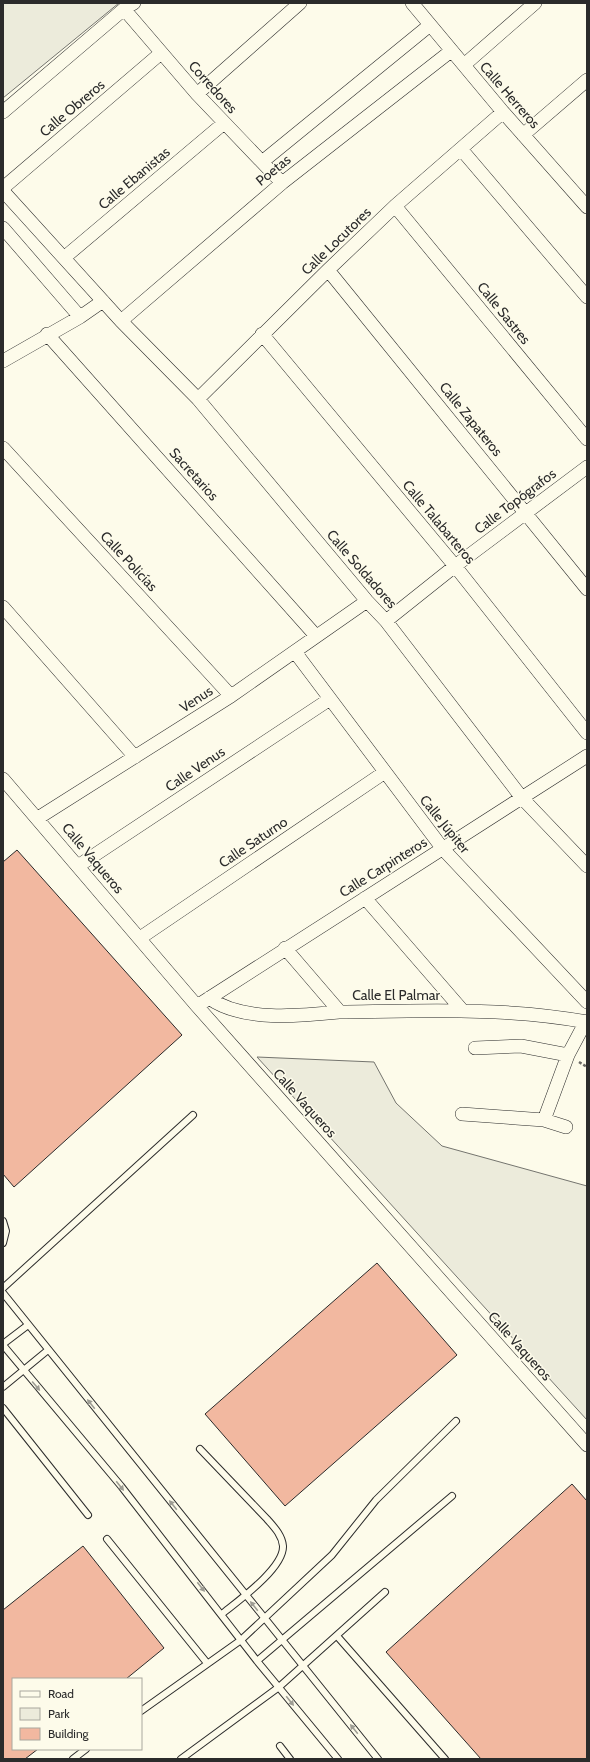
<svg xmlns="http://www.w3.org/2000/svg" width="590" height="1762" font-family="Cabin,sans-serif">
	<rect width="100%" height="100%" fill="#fdfbea"/>
	<path fill="#ecebdb" stroke="#74746e" d="M3 3H119L3 98Z
		M257 1057 374 1062 396 1103 442 1146 587 1186V1420Z"/>
	<path fill="#f2b8a0" stroke="#2b2b2b" d="M17 850 182 1035 14 1187 3 1174V862Z
		M377 1263 457 1355 285 1506 205 1414Z
		M572 1484 587 1501V1759H481L386 1652Z
		M83 1546 164 1648 126 1679H13V1749H38L25 1759H3V1610Z"/>
	<g fill="none" stroke-linecap="round" stroke-linejoin="round">
		<defs>
			<path id="service" d="M3 1221 6 1231 3 1243
				M3 1288 193 1115
				M3 1293 378 1759
				M3 1344 28 1325
				M3 1345 121 1486 257 1661 338 1759
				M3 1387 48 1350
				M3 1408 88 1515
				M200 1449 267 1519C274 1527 282 1535 283 1546 284 1568 238 1601 222 1614
				M107 1539 207 1663
				M337 1636 445 1759
				M257 1661 452 1496
				M141 1711 241 1640 332 1555 376 1500 456 1421
				M280 1746 290 1759
				M73 1759 86 1749
				M181 1759 279 1687 385 1592"/>
			<path id="minor" d="M412 3 503 112 587 207
				M124 9 197 94 282 183
				M464 65 535 3
				M197 94 300 3
				M3 112 124 9 134 3
				M523 135 587 80
				M461 149 587 297
				M262 162 430 25
				M3 188 161 53
				M3 191 121 321 198 399 367 601 386 621 522 798 587 866
				M395 206 587 439
				M3 228 80 317
				M65 257 224 123
				M328 270 587 589
				M121 321 282 183 451 51
				M47 334 316 636
				M262 334 455 566 587 733
				M3 361 80 317 103 301
				M198 399 328 270 395 206 503 112
				M3 448 231 696
				M3 607 135 757
				M386 621 455 566 587 467
				M295 652 443 849 587 1002
				M3 779 197 1006 587 1445
				M38 818 231 696 367 601
				M78 866 330 699
				M365 898 463 1011
				M140 938 385 772
				M285 948 340 1012
				M209 998C242 1022 300 1016 340 1012 422 1011 505 1007 587 1022
				M197 1006 587 756
				M475 1048 521 1046 568 1055
				M462 1114 544 1120 566 1127
				M544 1120 568 1055 586 1021"/>
		</defs>
		<use href="#service" stroke="#2b2b2b" stroke-width="8"/>
		<use href="#minor" stroke="#2b2b2b" stroke-width="14"/>
		<path stroke="#6a6964" stroke-width="2.5" stroke-dasharray="3 2" stroke-linecap="butt" d="M579 1062 587 1067"/>
		<use href="#service" stroke="#fdfbea" stroke-width="6"/>
		<use href="#minor" stroke="#fdfbea" stroke-width="13"/>
	</g>
	<defs><path id="oneway-solid" d="M-6-.8H1V-3.2L6.5 0L1 3.2V.8H-6Z"/></defs>
	<g fill="#9e9d94">
		<use href="#oneway-solid" transform="translate(36 1386) rotate(50)"/>
		<use href="#oneway-solid" transform="translate(91 1404) rotate(-129)"/>
		<use href="#oneway-solid" transform="translate(120 1486) rotate(51)"/>
		<use href="#oneway-solid" transform="translate(173 1505) rotate(-129)"/>
		<use href="#oneway-solid" transform="translate(201 1587) rotate(52)"/>
		<use href="#oneway-solid" transform="translate(254 1606) rotate(-129)"/>
		<use href="#oneway-solid" transform="translate(290 1701) rotate(51)"/>
		<use href="#oneway-solid" transform="translate(354 1729) rotate(-129)"/>
	</g>
	<g text-anchor="middle" stroke-width="3" stroke-linejoin="round" paint-order="stroke">
		<g font-size="14" fill="#2b2b2b" stroke="#fdfbea">
			<text transform="translate(213 87) rotate(48)" y="5">Corredores</text>
			<text transform="translate(510 95) rotate(49)" y="5">Calle Herreros</text>
			<text transform="translate(72 108) rotate(-40)" y="5">Calle Obreros</text>
			<text transform="translate(273 170) rotate(-39)" y="5">Poetas</text>
			<text transform="translate(134 178) rotate(-40)" y="5">Calle Ebanistas</text>
			<text transform="translate(336 241) rotate(-44)" y="5">Calle Locutores</text>
			<text transform="translate(504 313) rotate(51)" y="5">Calle Sastres</text>
			<text transform="translate(471 419) rotate(51)" y="5">Calle Zapateros</text>
			<text transform="translate(194 474) rotate(48)" y="5">Sacretarios</text>
			<text transform="translate(515 501) rotate(-37)" y="5">Calle Topógrafos</text>
			<text transform="translate(439 522) rotate(50)" y="5">Calle Talabarteros</text>
			<text transform="translate(129 561) rotate(47)" y="5">Calle Policías</text>
			<text transform="translate(362 569) rotate(49)" y="5">Calle Soldadores</text>
			<text transform="translate(196 699) rotate(-33)" y="5">Venus</text>
			<text transform="translate(195 769) rotate(-34)" y="5">Calle Venus</text>
			<text transform="translate(445 824) rotate(51)" y="5">Calle Júpiter</text>
			<text transform="translate(253 842) rotate(-34)" y="5">Calle Saturno</text>
			<text transform="translate(93 858) rotate(50)" y="5">Calle Vaqueros</text>
			<text transform="translate(383 867) rotate(-32)" y="5">Calle Carpinteros</text>
			<text x="396" y="1000">Calle El Palmar</text>
			<text transform="translate(305 1103) rotate(48)" y="5">Calle Vaqueros</text>
			<text transform="translate(520 1346) rotate(48)" y="5">Calle Vaqueros</text>
		</g>
	</g>
	<rect width="590" height="1762" fill="none" stroke="#2b2b2b" stroke-width="8"/>
	<rect x="12" y="1678" width="130" height="72" fill="#fdfbea" stroke="#a9a89e"/>
	<rect x="20" y="1691" width="20" height="6" fill="#fdfbea" stroke="#a9a89e"/>
	<text x="48" y="1698" font-size="12" fill="#2b2b2b">Road</text>
	<rect x="20" y="1708" width="20" height="12" fill="#ecebdb" stroke="#a9a89e"/>
	<text x="48" y="1718" font-size="12" fill="#2b2b2b">Park</text>
	<rect x="20" y="1728" width="20" height="12" fill="#f2b8a0" stroke="#a9a89e"/>
	<text x="48" y="1738" font-size="12" fill="#2b2b2b">Building</text>
</svg>
